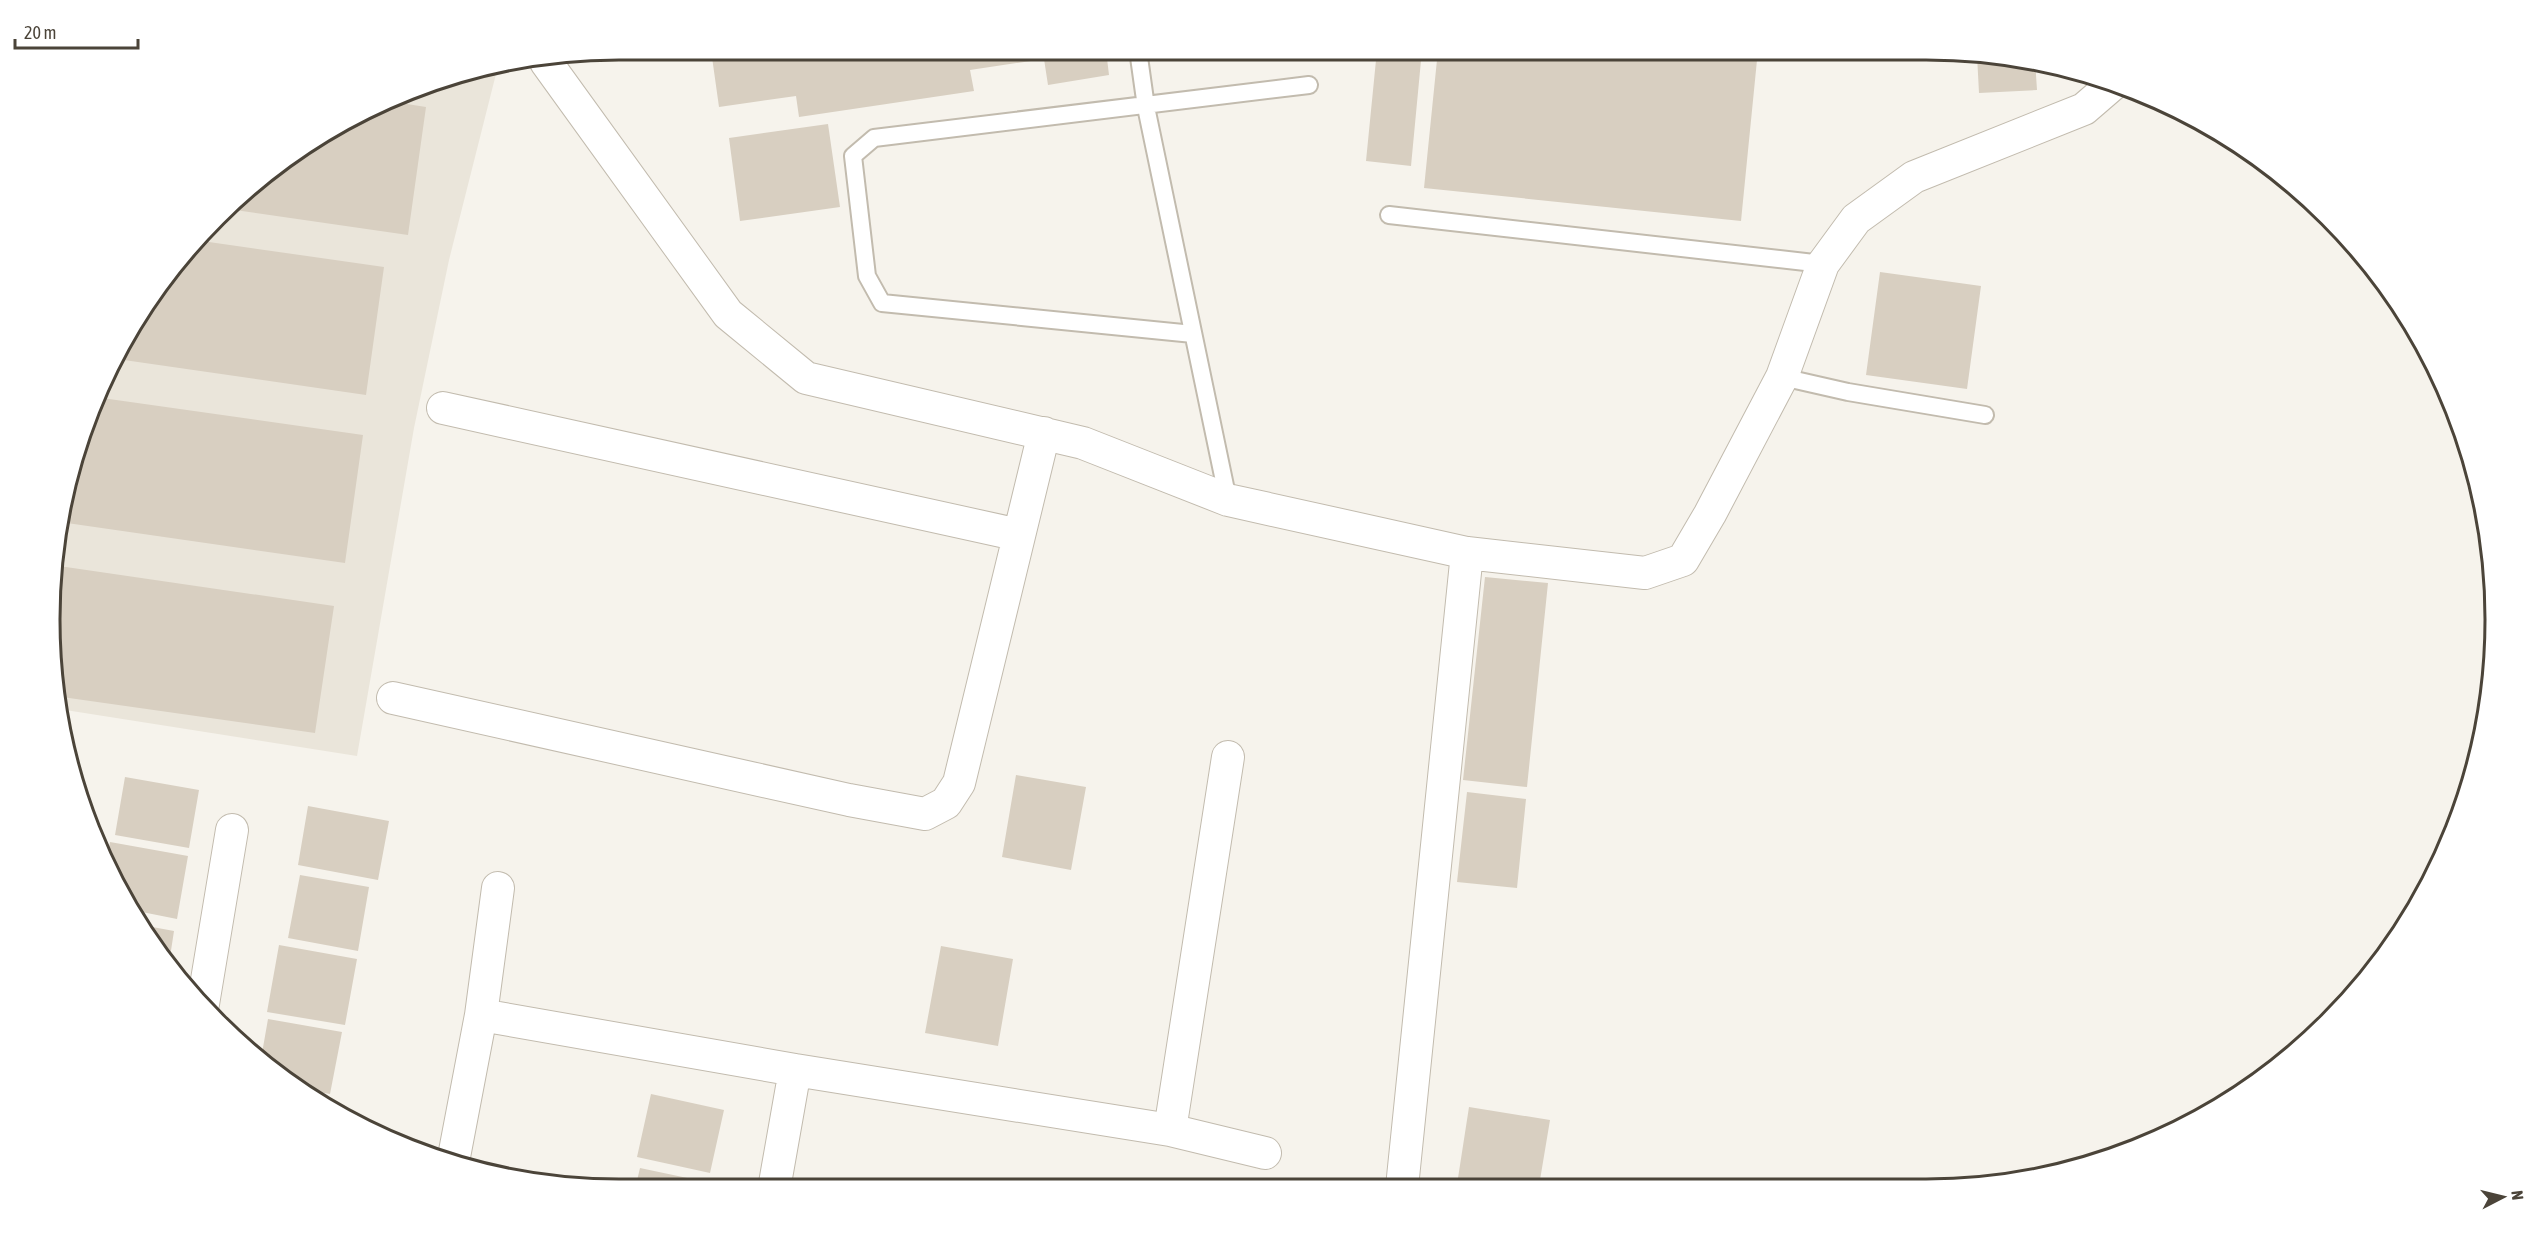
<svg xmlns="http://www.w3.org/2000/svg" width="2545" height="1239" font-family="'Asap Condensed',sans-serif">
	<rect width="100%" height="100%" fill="#f6f3ec"/>
	<path fill="#eae5da" d="M497 70 449 260 414 428 357 756 59 709 54 694 61 508 126 334 191 244 272 168 436 80Z"/>
	<path fill="#d8cfc1" d="M711 50H1106L1109 75 1048 85 1044 59 970 70 974 91 799 117 796 96 719 107Z
		M1377 50H1422L1411 166 1366 161Z
		M1438 50H1758L1741 221 1424 188Z
		M1977 55 2035 60 2037 90 1979 93Z
		M2057 66 2085 75 2057 77Z
		M394 102 426 107 408 235 228 209 272 168Z
		M828 124 840 207 740 221 729 138Z
		M195 240 384 267 366 395 117 359 126 334Z
		M1880 272 1981 286 1967 389 1866 375Z
		M102 398 363 435 345 563 60 522 61 508Z
		M59 566 334 606 315 733 55 696Z
		M1485 577 1548 583 1527 787 1463 780Z
		M1016 775 1086 787 1071 870 1002 857Z
		M125 777 199 790 189 848 115 835Z
		M1467 792 1526 799 1517 888 1457 882Z
		M308 806 389 821 378 880 298 865Z
		M110 842 188 856 177 919 137 911 108 872 106 865Z
		M300 875 369 887 358 951 288 938Z
		M147 926 174 931 170 957Z
		M279 945 357 959 345 1025 267 1012Z
		M941 946 1013 959 998 1046 925 1033Z
		M268 1019 342 1032 330 1094 296 1088 261 1059Z
		M651 1094 724 1110 710 1173 637 1157Z
		M1469 1107 1550 1120 1539 1186H1509L1458 1178Z
		M640 1168 711 1183 710 1189H635Z"/>
	<g fill="none" stroke-linecap="round" stroke-linejoin="round">
		<defs>
			<path id="service" d="M1138 50 1146 107 1228 500
				M1389 215 1823 264
				M1193 334 882 303 867 276 853 156 874 138 1309 85
				M1782 377 1848 392 1985 415"/>
			<path id="minor" d="M546 62 728 314 806 378 1083 443 1228 500 1467 553 1645 573 1683 560 1710 514 1782 377 1823 264 1856 219 1914 177 2084 109 2113 84
				M443 408 1019 535
				M393 698 849 800 925 814 946 803 959 783 1044 433
				M203 1004 232 830
				M481 1015 795 1070 1170 1130 1265 1153
				M1170 1130 1228 757
				M453 1162 481 1015 498 888
				M1402 1187 1467 553
				M774 1189 795 1070"/>
		</defs>
		<use href="#service" stroke="#c2bbae" stroke-width="20"/>
		<use href="#minor" stroke="#c2bbae" stroke-width="34"/>
		<use href="#service" stroke="#fff" stroke-width="16"/>
		<use href="#minor" stroke="#fff" stroke-width="32"/>
	</g>
	<path d="M0 0H2545V1239H0ZM619 60H1926A559 559 0 0 1 2485 619V620A559 559 0 0 1 1926 1179H619A559 559 0 0 1 60 620V619A559 559 0 0 1 619 60Z" fill="#fff" fill-rule="evenodd"/>
	<path fill="none" stroke="#4b4439" stroke-width="3" d="M619 60H1926A559 559 0 0 1 2485 619V620A559 559 0 0 1 1926 1179H619A559 559 0 0 1 60 620V619A559 559 0 0 1 619 60Z"/>
	<g transform="translate(2503 1197) rotate(83)" stroke="#ffffff" stroke-width="4.5" paint-order="stroke">
	<path d="M0-4.5L10 22L0 15L-10 22Z" fill="#4b4439"/>
	<text y="-9" font-size="16" font-weight="bold" text-anchor="middle" fill="#4b4439">N</text>
	</g>
	<path d="M15 39v9h123v-9" fill="none" stroke="#4b4439" stroke-width="3"/>
	<text x="24" y="39" font-size="18" fill="#4b4439" stroke="#ffffff" stroke-width="4.5" paint-order="stroke">20 m</text>
</svg>
